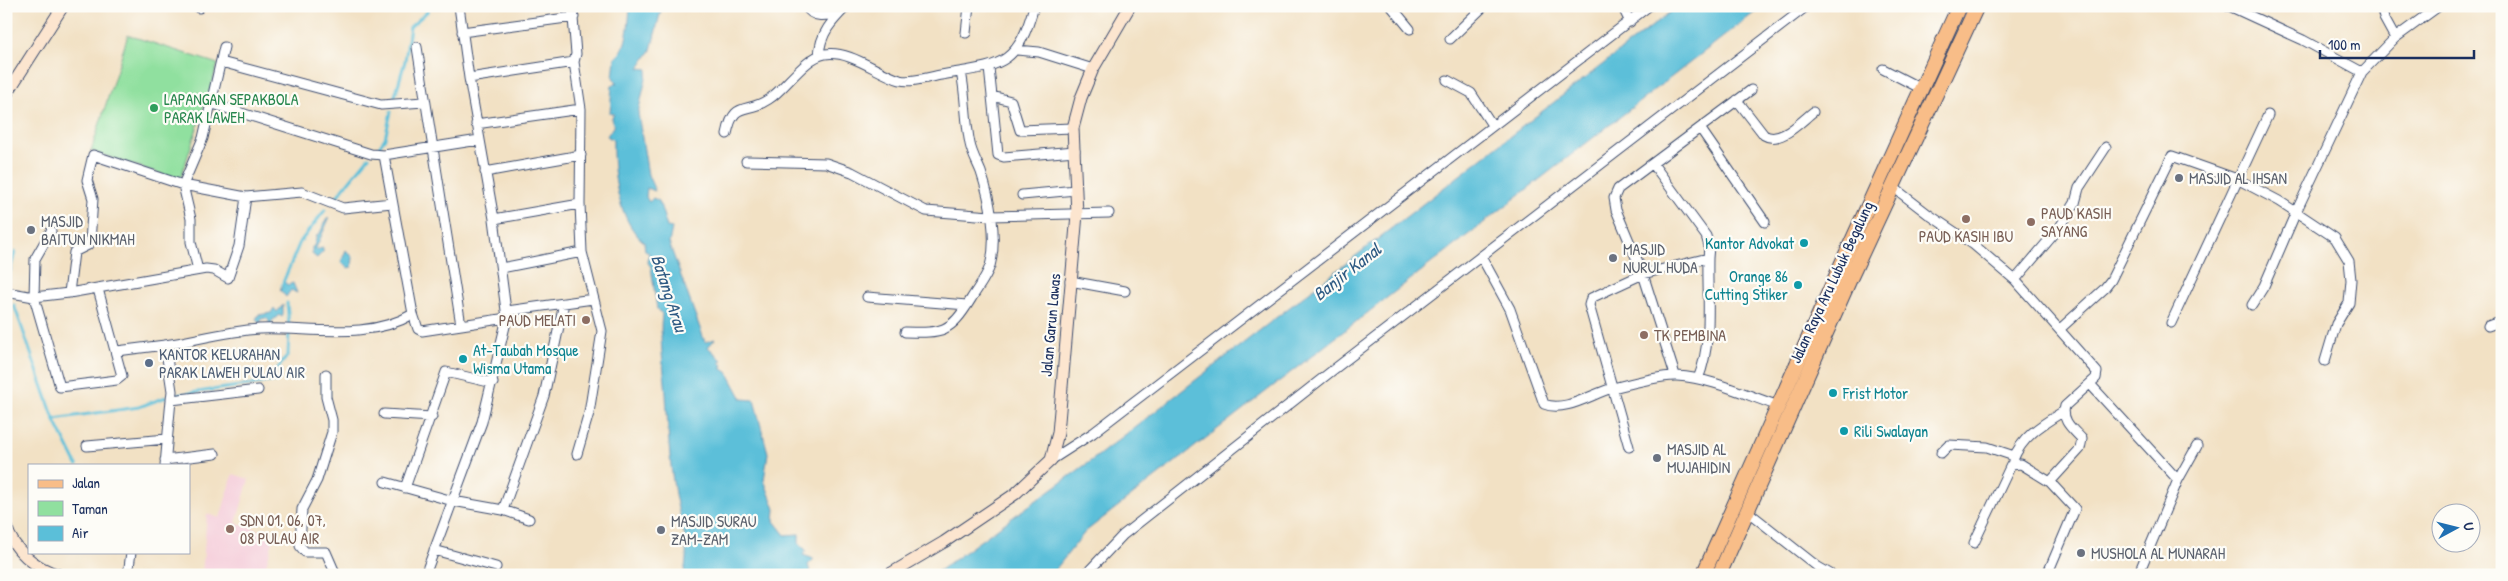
<svg xmlns="http://www.w3.org/2000/svg" width="2508" height="581" font-family="'Patrick Hand',sans-serif">
	<rect width="100%" height="100%" fill="#fdfcf7"/>
	<filter id="ink" filterUnits="userSpaceOnUse"><feTurbulence type="fractalNoise" baseFrequency=".02" numOctaves="2"/><feDisplacementMap in="SourceGraphic" scale="10" xChannelSelector="R" yChannelSelector="G"/><feConvolveMatrix kernelMatrix="1 2 1 2 8 2 1 2 1" color-interpolation-filters="sRGB"/></filter>
	<filter id="wash" filterUnits="userSpaceOnUse"><feTurbulence type="fractalNoise" baseFrequency=".0096" numOctaves="4" result="noise"/><feDisplacementMap in="SourceGraphic" scale="20" xChannelSelector="R" yChannelSelector="G"/><feGaussianBlur stdDeviation="1.12" result="paint"/><feColorMatrix in="noise" values="0 0 0 0 0 0 0 0 0 0 0 0 0 0 0 0 0 1.4 0 .05"/><feComposite in="paint" operator="in"/></filter>
	<g filter="url(#wash)">
		<rect width="100%" height="100%" fill="#f2e1c4"/>
		<path fill="#f5cfdb" d="M233 474 249 479 236 523 275 535 263 575H202L207 514 220 518Z"/>
		<path fill="#90e09f" stroke="#56887e" d="M128 35 218 64 180 180 91 151Z"/>
		<path fill="#5bbfd9" stroke="#3b779c" d="M630 6H662L651 50 639 68 648 69 638 113 648 175 655 191 647 188 646 197 649 202 653 198 659 201 667 227 672 228 669 243 705 342 715 339 708 347 723 361 720 362 723 365 721 368 728 373 742 399 754 400 768 453 764 480 775 509 774 521 785 535 799 534V544L806 550 803 555 814 559 808 565 811 575H685L684 572C691 542 680 523 675 494 669 460 668 428 666 394 664 367 659 342 662 314L657 309 651 267 647 261 649 253 645 251 644 242C618 221 612 172 613 140L607 136 614 125 611 119 614 114 610 113 612 85 618 83 613 78 615 58C628 50 629 20 630 6Z
			M1678 6H1763L1085 532 1051 575H933L1099 455Z
			M327 218 329 219 315 250 323 248V252L317 258 312 254V247L314 246 317 235 320 233Z
			M346 250 353 257 352 267 347 268 341 262Z
			M284 282 288 285 293 283 297 293 291 290 286 297 280 290Z
			M283 305V315L282 317 279 315 271 322 273 325 269 327V321L266 318 261 319V324L256 320 258 315 271 313 274 308 277 312Z"/>
		<g fill="none" stroke-linecap="round" stroke-linejoin="round">
			<path stroke="#5bbfd9" stroke-width="3" d="M393 103 405 61 410 27 428 11V6
				M375 152 385 138 391 112
				M334 200 369 157
				M282 285 300 242 325 210
				M6 286 15 252
				M287 303 289 326
				M14 305 54 419
				M176 395 275 381 272 376 288 355 289 332
				M77 465 54 419 139 407 166 397
				M29 575 32 571"/>
		</g>
	</g>
	<g filter="url(#ink)">
		<g fill="none" stroke-linecap="round" stroke-linejoin="round">
			<defs>
				<path id="street" d="M572 6 576 54 574 62 581 109 580 204 582 252 602 331 589 413 577 454
					M806 6C812 19 827 16 839 13
					M1391 6 1410 29
					M1622 6 1630 22
					M2229 6 2303 40 2362 72
					M2381 6 2384 18 2395 38
					M199 8V6
					M462 32 574 17
					M966 33 969 6
					M1450 39 1484 6
					M417 47 461 325
					M1017 50 1039 52 1093 69
					M819 56C820 33 832 21 847 6
					M221 62 381 105 424 102
					M989 68 992 96 1011 101 1020 130 1073 128
					M1883 69 1922 89
					M469 78 574 62
					M1447 80 1471 93 1492 125
					M992 96 998 155 1004 157 1075 151
					M1737 100 1764 135C1780 145 1800 122 1813 112
					M210 103 371 154 384 155
					M476 124 581 109
					M1700 128 1765 222
					M727 134C734 99 746 115 769 99 786 88 805 57 825 54 850 50 877 73 900 80 912 83 929 77 941 75 998 65 1017 69 1034 6
					M479 140 384 155 413 314 418 329 422 331 507 318
					M746 161 826 163 852 172 926 211 990 216 1109 213
					M1653 164 1706 236 1709 246 1708 258
					M485 172 581 155
					M1893 187 1928 214 1974 245 2015 280 2097 372 2096 378 2065 406C2061 421 2073 429 2082 439L2080 449 2050 482 2075 509 2047 575
					M1022 195 1076 190
					M246 197 302 192 343 208 392 203
					M494 219 580 204
					M51 231 35 259 34 297 60 387 117 380 122 376 98 289
					M1481 256 1510 309 1544 404C1565 413 1593 393 1613 388 1628 384 1662 375 1677 376 1711 378 1746 395 1779 406
					M501 268 582 252
					M198 270 191 242V219L183 185 203 138 224 47
					M2015 280 2060 227 2075 203 2079 188 2106 147
					M1070 281 1125 291
					M6 292 34 297 69 293 206 269 214 270 228 278 239 246 246 197 183 185 93 155 87 180 93 199 90 242 88 245 74 252 69 293
					M867 297 967 305
					M2252 305 2264 286 2296 212 2335 238 2349 261 2351 280 2349 303 2336 324 2325 361
					M507 311 593 299
					M2171 323 2268 115
					M2488 326 2502 321
					M2061 328 2104 289 2111 280 2172 156 2237 179 2279 201 2296 212 2362 72 2395 38 2439 6
					M905 332C943 333 950 333 971 299 977 289 986 278 990 266 998 238 990 199 981 172 977 162 972 154 970 144 965 120 966 95 961 72
					M117 351 165 345
					M326 374V397L332 420V432L317 480 302 509 300 546 305 552H326L336 575
					M1675 375 1643 274 1616 210 1614 198 1618 189 1751 90
					M2090 384 2178 480 2197 446
					M171 400 172 391 165 345C196 340 228 331 259 329 309 327 368 341 413 314
					M384 414 432 417
					M87 446 167 439
					M1629 447 1589 305 1591 298 1643 274 1708 258C1707 298 1713 342 1698 379
					M1941 453 1949 445 1987 447 2014 456
					M165 460 215 454
					M1051 460 1093 433 1649 6
					M2013 460C2022 436 2043 424 2064 411
					M165 465 171 400 258 390
					M385 482 453 501 503 510 529 519
					M405 488 446 372 493 383
					M503 510 544 396 564 303
					M1747 511 1818 567 1832 575
					M1974 543 2011 465 2021 464 2050 482
					M434 550 496 567
					M128 575 131 552
					M425 575 482 422 507 318 494 219 469 78 459 6
					M1085 575 1123 535 1333 370 1807 6
					M2138 575 2178 480"/>
				<path id="secondary" d="M6 95 63 6
					M6 526C13 550 35 568 59 575
					M888 575 944 542 1015 494 1051 460 1058 433 1077 214 1073 128 1081 98 1093 69 1130 6"/>
				<path id="primary" d="M1703 575 1837 274 1959 6
					M1719 575 1849 281 1977 6"/>
			</defs>
			<use href="#street" stroke="#3b4a6d" stroke-width="11"/>
			<use href="#secondary" stroke="#3b4a6d" stroke-width="13"/>
			<use href="#primary" stroke="#3b4a6d" stroke-width="16"/>
			<use href="#street" stroke="#fff" stroke-width="9"/>
			<use href="#secondary" stroke="#fce5cf" stroke-width="11"/>
			<use href="#primary" stroke="#f8bd88" stroke-width="14"/>
		</g>
	</g>
	<circle fill="#2e9e5b" stroke="#fdfcf7" stroke-width="2" cx="154" cy="108" r="5"/>
	<g fill="#6b7280" stroke="#fdfcf7" stroke-width="2">
		<circle cx="2179" cy="178" r="5"/>
		<circle cx="31" cy="230" r="5"/>
		<circle cx="1613" cy="258" r="5"/>
		<circle cx="1657" cy="458" r="5"/>
		<circle cx="661" cy="530" r="5"/>
		<circle cx="2081" cy="553" r="5"/>
	</g>
	<g fill="#8d6e63" stroke="#fdfcf7" stroke-width="2">
		<circle cx="1966" cy="219" r="5"/>
		<circle cx="2031" cy="222" r="5"/>
		<circle cx="586" cy="320" r="5"/>
		<circle cx="1644" cy="335" r="5"/>
		<circle cx="230" cy="529" r="5"/>
	</g>
	<g fill="#0f9aa8" stroke="#fdfcf7" stroke-width="2">
		<circle cx="1804" cy="243" r="5"/>
		<circle cx="1798" cy="285" r="5"/>
		<circle cx="463" cy="359" r="5"/>
		<circle cx="1833" cy="393" r="5"/>
		<circle cx="1844" cy="431" r="5"/>
	</g>
	<circle fill="#5c6f8a" stroke="#fdfcf7" stroke-width="2" cx="149" cy="363" r="5"/>
	<g text-anchor="middle" stroke-width="4.5" stroke-linejoin="round" paint-order="stroke">
		<g font-size="16" fill="#27864d" stroke="#fdfcf7" text-anchor="start">
			<text x="164" y="105">LAPANGAN SEPAKBOLA<tspan x="164" dy="18">PARAK LAWEH</tspan></text>
		</g>
		<g font-size="16" fill="#5b616d" stroke="#fdfcf7" text-anchor="start">
			<text x="2189" y="184">MASJID AL IHSAN</text>
			<text x="41" y="227">MASJID<tspan x="41" dy="18">BAITUN NIKMAH</tspan></text>
			<text x="1623" y="255">MASJID<tspan x="1623" dy="18">NURUL HUDA</tspan></text>
			<text x="1667" y="455">MASJID AL<tspan x="1667" dy="18">MUJAHIDIN</tspan></text>
			<text x="671" y="527">MASJID SURAU<tspan x="671" dy="18">ZAM-ZAM</tspan></text>
			<text x="2091" y="559">MUSHOLA AL MUNARAH</text>
		</g>
		<g font-size="16" fill="#785e54" stroke="#fdfcf7" text-anchor="start">
			<text x="2041" y="219">PAUD KASIH<tspan x="2041" dy="18">SAYANG</tspan></text>
			<text x="1966" y="242" text-anchor="middle">PAUD KASIH IBU</text>
			<text x="576" y="326" text-anchor="end">PAUD MELATI</text>
			<text x="1654" y="341">TK PEMBINA</text>
			<text x="240" y="526">SDN 01, 06, 07,<tspan x="240" dy="18">08 PULAU AIR</tspan></text>
		</g>
		<g font-size="16" fill="#0d838f" stroke="#fdfcf7" text-anchor="start">
			<text x="1794" y="249" text-anchor="end">Kantor Advokat</text>
			<text x="1788" y="282" text-anchor="end">Orange 86<tspan x="1788" dy="18">Cutting Stiker</tspan></text>
			<text x="473" y="356">At-Taubah Mosque<tspan x="473" dy="18">Wisma Utama</tspan></text>
			<text x="1843" y="399">Frist Motor</text>
			<text x="1854" y="437">Rili Swalayan</text>
		</g>
		<g font-size="16" fill="#1b2f5e" stroke="#fdfcf7">
			<text transform="translate(1831 282) rotate(-65)" y="6">Jalan Raya Aru Lubuk Begalung</text>
			<text transform="translate(1050 325) rotate(-85)" y="6">Jalan Garun Lawas</text>
		</g>
		<g font-size="16" fill="#4e5e75" stroke="#fdfcf7" text-anchor="start">
			<text x="159" y="360">KANTOR KELURAHAN<tspan x="159" dy="18">PARAK LAWEH PULAU AIR</tspan></text>
		</g>
		<g font-size="18" font-style="italic" fill="#2e5a83" stroke="#fdfcf7">
			<text transform="translate(1347 272) rotate(-38)" y="6">Banjir Kanal</text>
			<text transform="translate(669 293) rotate(72)" y="6">Batang Arau</text>
		</g>
	</g>
	<rect width="2508" height="581" fill="none" stroke="#fdfcf7" stroke-width="25"/>
	<rect x="28" y="464" width="162" height="90" fill="#fdfcf7" stroke="#a3aaba"/>
	<rect x="38" y="480" width="25" height="8" fill="#f8bd88" stroke="#a3aaba"/>
	<text x="72" y="488" font-size="15" fill="#1b2f5e">Jalan</text>
	<rect x="38" y="501" width="25" height="15" fill="#90e09f" stroke="#a3aaba"/>
	<text x="72" y="514" font-size="15" fill="#1b2f5e">Taman</text>
	<rect x="38" y="526" width="25" height="15" fill="#5bbfd9" stroke="#a3aaba"/>
	<text x="72" y="538" font-size="15" fill="#1b2f5e">Air</text>
	<g transform="translate(2456 528) rotate(83)"><circle r="24" fill="#fdfcf7" stroke="#a3aaba"/>
	<path d="M0-4L9 19L0 12L-9 19Z" fill="#1f6fb2"/>
	<text y="-8" font-size="14" font-weight="bold" text-anchor="middle" fill="#1b2f5e">U</text>
	</g>
	<path d="M2320 50v8h154v-8" fill="none" stroke="#1b2f5e" stroke-width="2.5"/>
	<text x="2328" y="50" font-size="15" fill="#1b2f5e" stroke="#fdfcf7" stroke-width="4" paint-order="stroke">100 m</text>
</svg>
